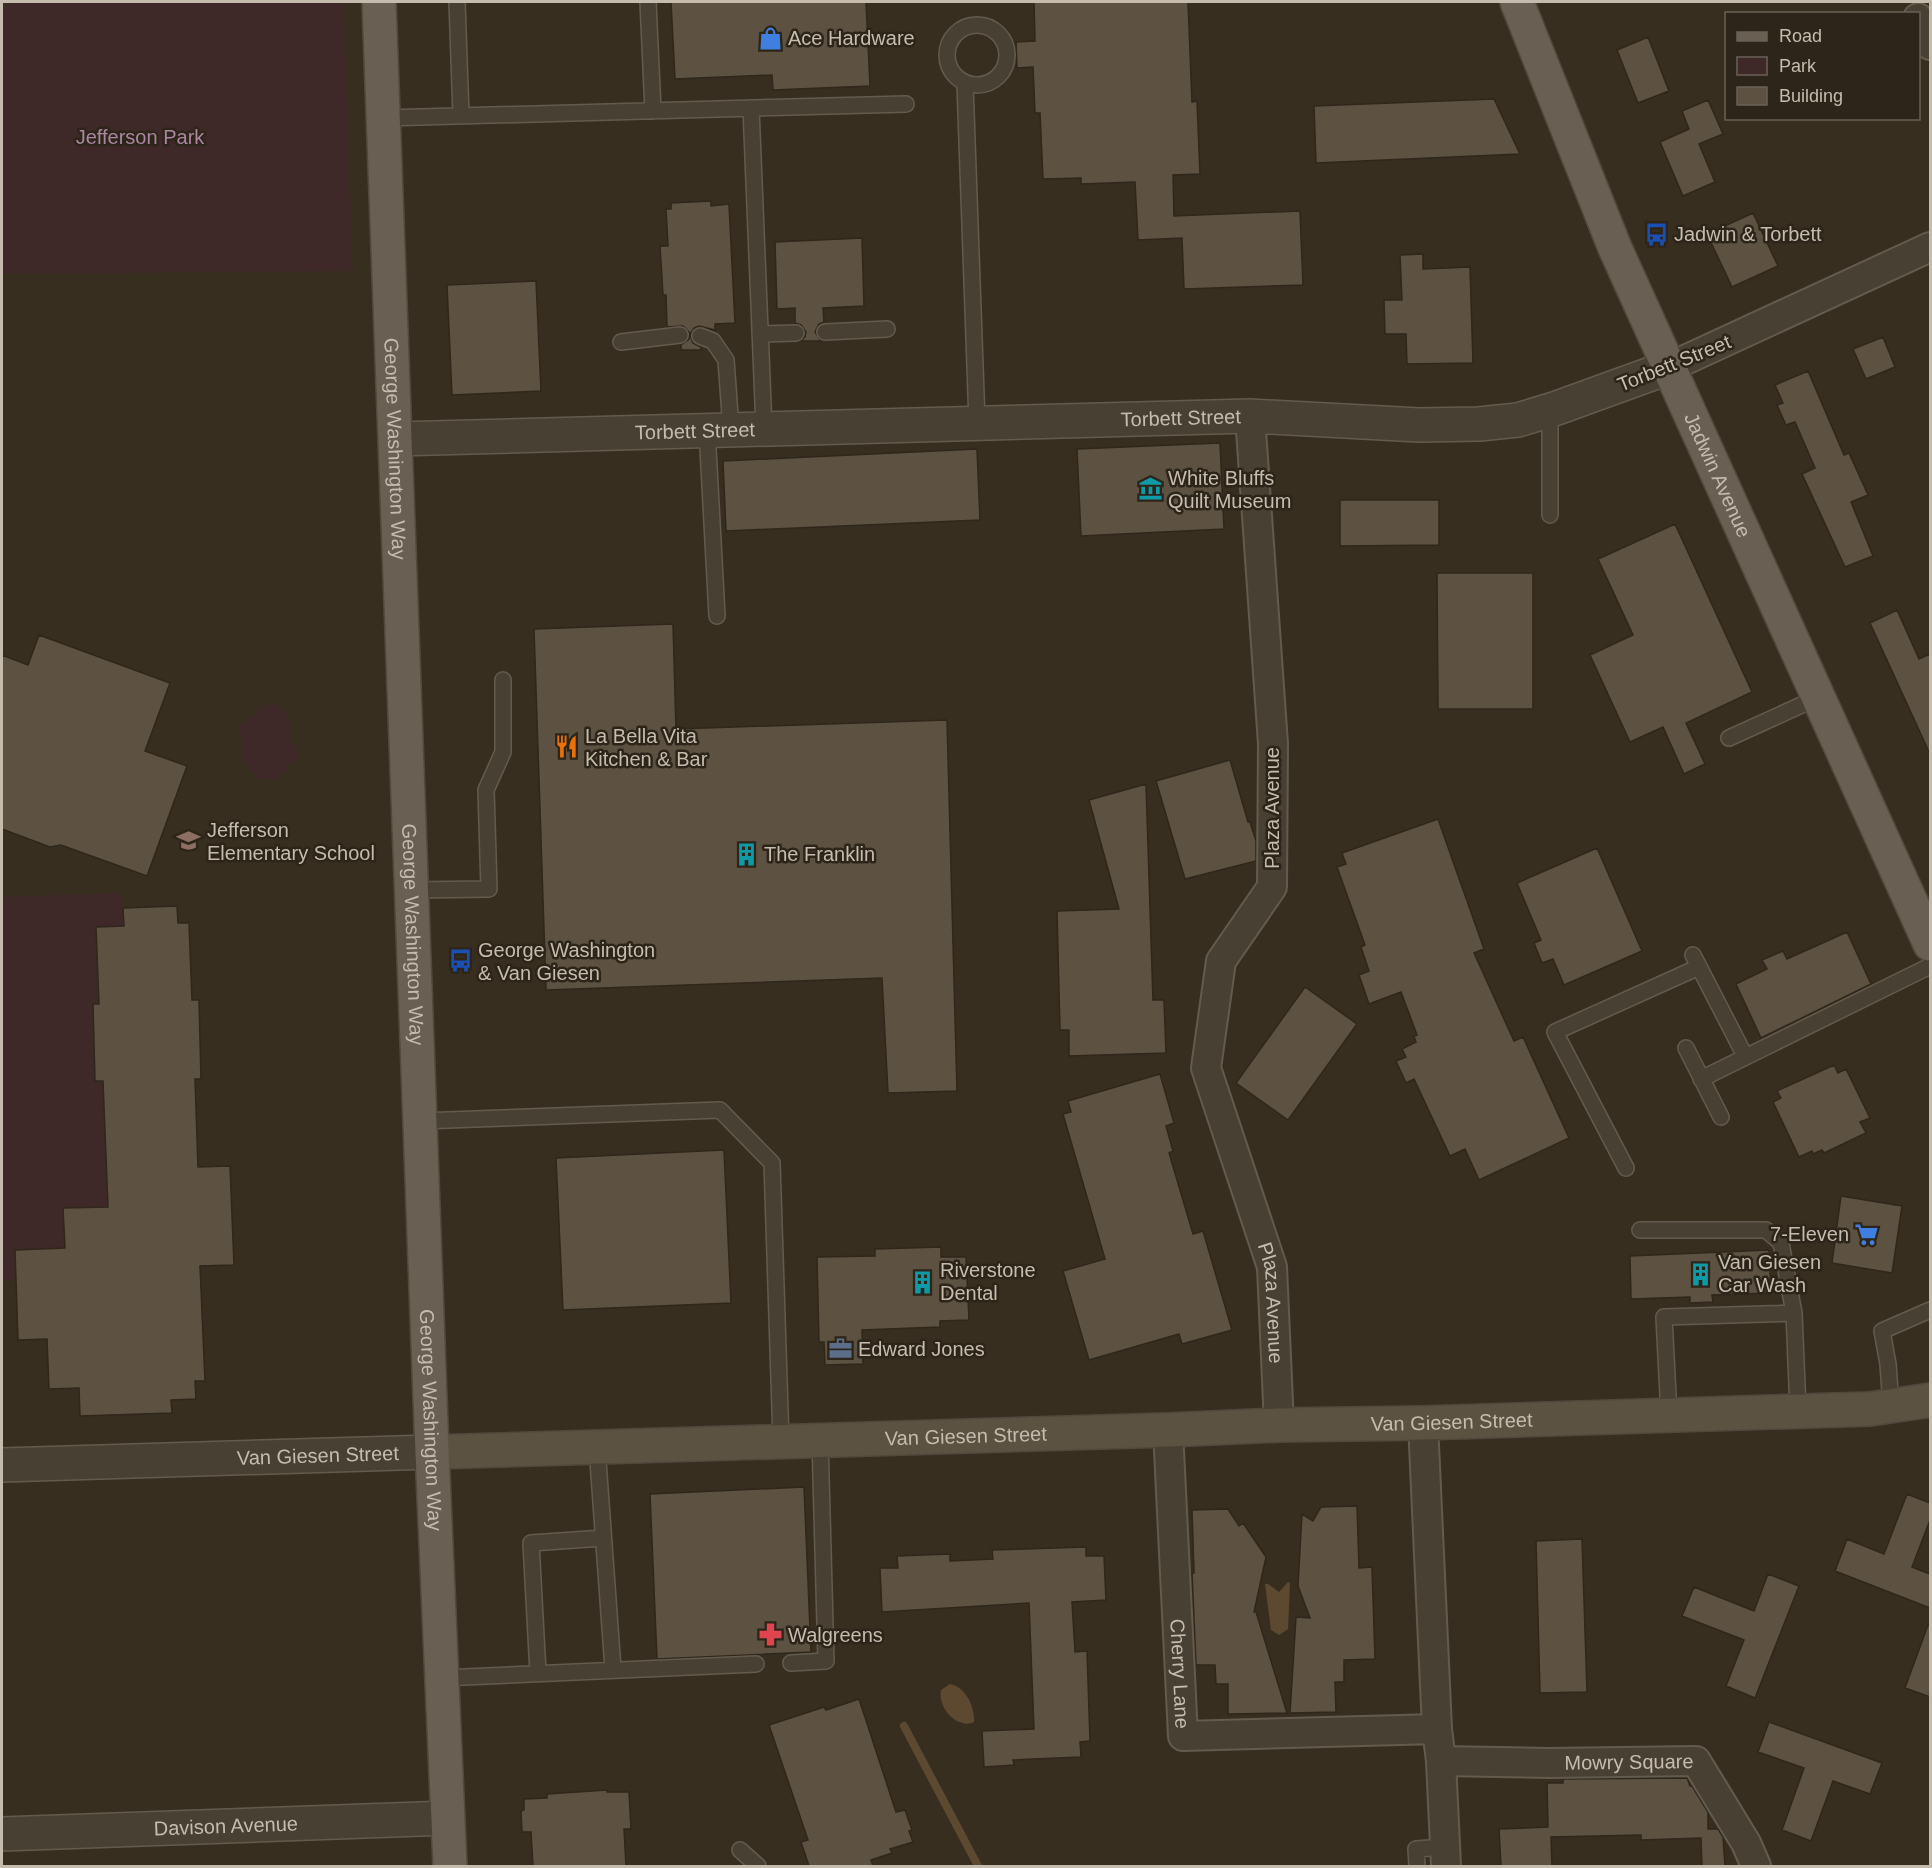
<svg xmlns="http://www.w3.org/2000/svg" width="1932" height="1868" font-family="Helvetica,sans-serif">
	<rect width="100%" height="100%" fill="#382e20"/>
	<path fill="#3f2928" d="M2 2H343L353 271 2 274Z
		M277 704 291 721 289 741 298 748 299 757 277 778 258 779 243 760 240 725 265 705Z
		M121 893 124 926 96 927 99 1004 93 1005 95 1081H103L108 1207 64 1208 65 1248 15 1250 16 1280 2 1281V897Z"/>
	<path fill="#5c4930" d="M1288 1582 1290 1583 1288 1629 1279 1635 1271 1630 1265 1584H1268L1279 1592Z
		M950 1684C966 1687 975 1707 974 1722 957 1730 937 1707 941 1690Z"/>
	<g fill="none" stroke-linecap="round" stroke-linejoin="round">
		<path stroke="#5c4930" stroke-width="8" d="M904 1726 978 1866"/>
	</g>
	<path fill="#5d5241" stroke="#2f271b" stroke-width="1.5" d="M671 2H866L870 86 773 90 772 75 675 79Z
		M1034 2H1188L1192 102 1197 101 1200 174 1173 175 1174 216 1300 211 1303 285 1184 289 1182 238 1138 240 1135 182 1081 184V178L1043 179 1040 113H1035L1033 67 1017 68 1016 42 1035 41Z
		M1648 37 1669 91 1638 103 1617 50Z
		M1494 99 1520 154 1316 163 1314 106Z
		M1708 100 1723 134 1699 144 1715 182 1683 196 1660 142 1689 129 1682 111Z
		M711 201V206L729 204 735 323 715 324V330L699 326 694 328 691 333V338L693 343 701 347V350H681V345L689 339 690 333 683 326 667 327 666 295H663L660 246H668L666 209H671V203Z
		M1753 213 1778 266 1732 287 1707 234Z
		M862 238 864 306 823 308 824 322 819 324 815 332 821 341H801L805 337 806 332 801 325 795 323V308L777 309 775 242Z
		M1423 254V269L1470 267 1473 363 1407 364 1406 334H1385L1384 300H1402L1400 255Z
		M536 281 541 391 452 395 447 285Z
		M1883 337 1895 367 1866 379 1853 349Z
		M1808 371 1844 455 1849 453 1868 495 1851 502 1873 556 1845 567 1802 474 1815 468 1795 422 1786 425 1777 405 1783 403 1775 385Z
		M1220 443 1224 529 1081 536 1077 449Z
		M977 449 980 520 726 531 723 461Z
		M1340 500H1439V545L1340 546Z
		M1675 524 1752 692 1686 723 1705 764 1684 774 1663 727 1630 742 1590 655 1633 635 1598 559Z
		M1437 573H1533V709H1438Z
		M1897 610 1919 659 1930 654V754L1870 623Z
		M673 624 676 729 947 720 957 1091 888 1093 882 978 546 990 534 629Z
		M39 635 170 683 145 751 187 766 147 876 61 845 50 847 2 829V655L28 665Z
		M1230 760 1248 822H1250L1256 841V861L1185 879 1156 781Z
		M1146 784 1153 1000H1164L1166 1053 1069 1056V1030H1060L1057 911 1119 909 1089 800Z
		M1438 819 1484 949 1474 953 1514 1041 1523 1037 1569 1138 1479 1180 1465 1149 1450 1156 1414 1079 1406 1083 1396 1061 1406 1057 1402 1049 1416 1042 1414 1036 1417 1035 1401 992 1369 1004 1359 975 1369 971 1361 947 1365 945 1337 867 1346 864 1342 853Z
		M1597 848 1642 951 1564 985 1553 959 1542 963 1534 943 1541 940 1517 883Z
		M177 906 178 923H189L192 1000H199L201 1079H195L198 1167 230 1166 234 1265 200 1266 205 1381H195L196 1399 171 1400 172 1413 80 1416 79 1388 49 1389 47 1339 18 1340 15 1250 65 1248 63 1208 108 1207 103 1081H95L93 1004H99L96 927 124 926 123 908Z
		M1847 932 1871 984 1761 1038 1736 984 1767 969 1762 960 1783 951 1787 959Z
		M1305 987 1357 1024 1288 1120 1236 1083Z
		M1834 1065 1838 1073 1846 1069 1870 1118 1860 1122 1866 1133 1824 1153 1822 1150 1813 1154 1812 1151 1799 1157 1773 1102 1781 1098 1777 1091Z
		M1160 1074 1174 1123 1166 1126 1173 1151 1169 1153 1193 1234 1203 1231 1232 1330 1182 1344 1179 1334 1089 1360 1063 1271 1105 1259 1063 1114 1071 1112 1068 1101Z
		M724 1150 731 1303 563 1310 556 1158Z
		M1841 1196 1902 1206 1892 1273 1832 1263Z
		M941 1247V1257H966L969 1320 940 1321V1327L862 1330 863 1364 825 1365 824 1342H819L817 1257 875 1256V1249Z
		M1769 1250 1771 1293 1712 1295 1713 1302 1690 1303V1297L1631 1299 1630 1256Z
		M804 1487 811 1652 657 1659 650 1494Z
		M1907 1494 1930 1503V1520L1912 1567 1930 1574V1608L1835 1571 1847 1539 1884 1554Z
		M1357 1506 1359 1568 1372 1567 1375 1659 1344 1660V1682H1335L1336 1712 1290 1713 1296 1617 1310 1618 1298 1586 1302 1514 1313 1521 1321 1507Z
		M1228 1509 1239 1526 1243 1523 1266 1557 1254 1612H1256L1287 1713 1228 1714V1684H1216L1215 1665H1196L1192 1573H1194L1192 1510Z
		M1582 1539 1587 1692 1540 1693 1536 1541Z
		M1086 1547V1556H1104L1106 1600 1072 1602 1075 1652 1087 1651 1090 1741 1080 1742 1081 1757 1013 1760 1014 1765 984 1767 982 1731 1034 1729 1029 1603 882 1612 880 1568H898L897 1556 950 1554V1561L993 1559 992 1550Z
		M1768 1574 1799 1586 1755 1698 1726 1686 1744 1640 1682 1616 1694 1587 1754 1611Z
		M1928 1625 1930 1626V1697L1905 1688Z
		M859 1699 896 1812 905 1810 912 1830 909 1831 913 1842 890 1849 892 1853 871 1860 873 1866H809L801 1842 808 1840 769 1725 824 1707 826 1710Z
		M1769 1722 1882 1763 1870 1794 1833 1781 1811 1841 1782 1830 1804 1768 1758 1752Z
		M1687 1778 1690 1786H1692L1708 1812V1829H1718L1723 1837 1725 1866H1702L1701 1838 1641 1840V1835L1551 1837 1552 1866H1501L1499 1829 1548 1827 1547 1783H1563V1779Z
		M607 1790V1792H629L631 1829H624L626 1866H533L531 1832H522L521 1811 524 1810V1799L547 1798V1794Z"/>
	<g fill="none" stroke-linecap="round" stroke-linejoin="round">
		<defs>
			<path id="service" d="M457 2 461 116
				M648 2 653 111
				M947 55a30 30 0 1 1 60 0a30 30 0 1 1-60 0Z
				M965 84 977 422
				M751 108 764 428
				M384 118 906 104
				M825 332 887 329
				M760 334 796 333
				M700 336 713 341 726 360 731 429
				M621 342 680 335
				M707 430 717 616
				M1550 515V410
				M1729 738 1819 697
				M412 890 489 889 486 790 503 752V680
				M1693 955 1745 1056
				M1686 1048 1721 1117
				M1701 1079 1930 966
				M421 1121 720 1110 772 1163 781 1441
				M1626 1168 1555 1032 1699 967
				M1640 1230H1766L1781 1243 1794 1313
				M1891 1406 1888 1364 1882 1331 1930 1310
				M1669 1415 1664 1317 1794 1313 1798 1410
				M597 1447 613 1669
				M791 1663 826 1661 820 1440
				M538 1673 531 1543 603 1538
				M442 1678 756 1664
				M740 1850 758 1866
				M1417 1866 1416 1849 1445 1847"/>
			<g id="minor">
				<path d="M1918 18 1930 45"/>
				<path d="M1670 367 1930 247"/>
				<path id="s1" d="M1250 416 1273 744 1272 887 1221 961 1206 1068 1272 1267 1279 1425"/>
				<path d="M1423 1423 1437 1729 1441 1761 1446 1866"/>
				<path id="s2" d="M1168 1430 1183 1736 1437 1729"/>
				<path id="s3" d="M1441 1761 1549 1763 1696 1761 1746 1843 1756 1866"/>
			</g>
			<g id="tertiary">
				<path id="s4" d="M395 439 1250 416 1419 425 1479 424 1518 420 1557 408 1670 367"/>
				<path id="s5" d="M2 1465 432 1452"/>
				<path id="s6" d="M2 1834 448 1818"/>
			</g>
			<g id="secondary">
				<path id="s7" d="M432 1452 1168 1430 1279 1425 1423 1423 1870 1409 1930 1400"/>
			</g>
			<g id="primary">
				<path id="s8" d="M379 2 432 1452 450 1866"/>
				<path id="s9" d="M1517 2 1615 248 1930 944"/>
			</g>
		</defs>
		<use href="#service" stroke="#635b4e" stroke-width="18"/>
		<use href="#minor" stroke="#635b4e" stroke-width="32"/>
		<use href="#tertiary" stroke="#635b4e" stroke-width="36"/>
		<use href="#secondary" stroke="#52493d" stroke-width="36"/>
		<use href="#primary" stroke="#52493d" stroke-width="36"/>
		<use href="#service" stroke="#494034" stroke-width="15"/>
		<use href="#minor" stroke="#494034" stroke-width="28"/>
		<use href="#tertiary" stroke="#494034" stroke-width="33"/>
		<use href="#secondary" stroke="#5c5242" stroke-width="33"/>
		<use href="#primary" stroke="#695f52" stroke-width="33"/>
	</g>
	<defs>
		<symbol id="shop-bare" viewBox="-9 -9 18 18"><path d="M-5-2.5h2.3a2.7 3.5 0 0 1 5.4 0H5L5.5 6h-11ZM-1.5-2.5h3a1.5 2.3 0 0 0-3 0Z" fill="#3f7fe0" stroke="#2d2519" stroke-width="2.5" paint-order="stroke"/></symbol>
		<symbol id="bus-bare" viewBox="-9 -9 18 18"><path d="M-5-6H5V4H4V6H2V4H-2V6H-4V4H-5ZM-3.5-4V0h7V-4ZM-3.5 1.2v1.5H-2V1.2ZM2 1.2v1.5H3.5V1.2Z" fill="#1a4fb4" stroke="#2d2519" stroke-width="2.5" paint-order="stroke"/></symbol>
		<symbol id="museum-bare" viewBox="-9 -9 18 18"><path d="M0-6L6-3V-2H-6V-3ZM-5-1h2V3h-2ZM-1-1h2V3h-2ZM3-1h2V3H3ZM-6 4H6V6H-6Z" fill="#0f9aa8" stroke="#2d2519" stroke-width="2.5" paint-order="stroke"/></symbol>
		<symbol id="restaurant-bare" viewBox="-9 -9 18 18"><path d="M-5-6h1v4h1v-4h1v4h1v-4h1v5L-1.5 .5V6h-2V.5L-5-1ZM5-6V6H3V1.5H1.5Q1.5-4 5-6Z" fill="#e8710a" stroke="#2d2519" stroke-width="2.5" paint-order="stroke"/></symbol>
		<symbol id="school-bare" viewBox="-9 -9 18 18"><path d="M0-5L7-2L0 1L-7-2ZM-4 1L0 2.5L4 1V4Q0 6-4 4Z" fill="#8d6e63" stroke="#2d2519" stroke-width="2.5" paint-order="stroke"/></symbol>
		<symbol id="building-bare" viewBox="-9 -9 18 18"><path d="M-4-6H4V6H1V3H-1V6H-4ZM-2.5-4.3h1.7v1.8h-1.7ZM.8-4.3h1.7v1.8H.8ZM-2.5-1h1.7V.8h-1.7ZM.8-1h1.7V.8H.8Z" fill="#0f9aa8" stroke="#2d2519" stroke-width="2.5" paint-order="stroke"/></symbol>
		<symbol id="supermarket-bare" viewBox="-9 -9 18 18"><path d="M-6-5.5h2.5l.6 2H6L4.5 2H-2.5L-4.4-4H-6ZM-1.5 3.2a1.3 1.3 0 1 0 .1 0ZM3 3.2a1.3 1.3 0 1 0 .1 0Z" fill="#3f7fe0" stroke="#2d2519" stroke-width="2.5" paint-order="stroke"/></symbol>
		<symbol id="office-bare" viewBox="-9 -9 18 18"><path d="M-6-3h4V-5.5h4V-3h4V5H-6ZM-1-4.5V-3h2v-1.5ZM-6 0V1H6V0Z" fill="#5c6f8a" stroke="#2d2519" stroke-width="2.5" paint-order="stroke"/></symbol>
		<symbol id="pharmacy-bare" viewBox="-9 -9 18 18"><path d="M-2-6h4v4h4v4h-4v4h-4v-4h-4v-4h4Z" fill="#e0444e" stroke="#2d2519" stroke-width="2.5" paint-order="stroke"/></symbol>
	</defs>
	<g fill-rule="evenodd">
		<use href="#shop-bare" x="754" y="22" width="33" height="33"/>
		<use href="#bus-bare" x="1640" y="218" width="33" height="33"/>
		<use href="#museum-bare" x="1134" y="472" width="33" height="33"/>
		<use href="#restaurant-bare" x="550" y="730" width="33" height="33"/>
		<use href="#school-bare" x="172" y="824" width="33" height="33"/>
		<use href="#building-bare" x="730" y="838" width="33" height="33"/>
		<use href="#bus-bare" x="444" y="944" width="33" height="33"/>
		<use href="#supermarket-bare" x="1850" y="1218" width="33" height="33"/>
		<use href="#building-bare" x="1684" y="1258" width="33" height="33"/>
		<use href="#building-bare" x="906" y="1266" width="33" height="33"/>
		<use href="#office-bare" x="824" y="1332" width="33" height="33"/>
		<use href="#pharmacy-bare" x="754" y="1618" width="33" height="33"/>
	</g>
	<g text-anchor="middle" stroke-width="5" stroke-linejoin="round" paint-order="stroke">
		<g font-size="20" fill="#c5bcae" stroke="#2d2519" text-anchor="start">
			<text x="788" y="45">Ace Hardware</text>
			<text x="1674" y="241">Jadwin &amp; Torbett</text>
			<text x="1168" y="485">White Bluffs<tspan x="1168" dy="23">Quilt Museum</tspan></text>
			<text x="585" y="743">La Bella Vita<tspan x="585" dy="23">Kitchen &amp; Bar</tspan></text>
			<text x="207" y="837">Jefferson<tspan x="207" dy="23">Elementary School</tspan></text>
			<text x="764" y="861">The Franklin</text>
			<text x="478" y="957">George Washington<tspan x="478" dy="23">&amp; Van Giesen</tspan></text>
			<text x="1849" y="1241" text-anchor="end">7-Eleven</text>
			<text x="1718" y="1269">Van Giesen<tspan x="1718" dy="23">Car Wash</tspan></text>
			<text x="940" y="1277">Riverstone<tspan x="940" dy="23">Dental</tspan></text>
			<text x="858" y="1356">Edward Jones</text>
			<text x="788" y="1642">Walgreens</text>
		</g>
		<g font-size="20" fill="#ab85a2" stroke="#2d2519">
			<text x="140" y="144">Jefferson Park</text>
		</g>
		<g font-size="20" fill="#c5bcae" stroke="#2d2519">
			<text transform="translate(1674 363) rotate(-22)" y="7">Torbett Street</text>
			<text dy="7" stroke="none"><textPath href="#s4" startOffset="786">Torbett Street</textPath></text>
			<text dy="7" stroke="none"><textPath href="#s4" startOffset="300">Torbett Street</textPath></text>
			<text dy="7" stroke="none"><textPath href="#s8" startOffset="447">George Washington Way</textPath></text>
			<text dy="7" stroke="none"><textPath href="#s9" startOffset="514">Jadwin Avenue</textPath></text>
			<text transform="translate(1272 808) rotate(-90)" y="7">Plaza Avenue</text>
			<text dy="7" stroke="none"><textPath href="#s8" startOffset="933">George Washington Way</textPath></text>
			<text dy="7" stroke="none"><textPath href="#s1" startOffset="915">Plaza Avenue</textPath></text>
			<text dy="7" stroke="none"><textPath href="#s8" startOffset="1419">George Washington Way</textPath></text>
			<text dy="7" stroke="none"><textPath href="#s7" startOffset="1020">Van Giesen Street</textPath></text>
			<text dy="7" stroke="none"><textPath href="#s7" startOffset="534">Van Giesen Street</textPath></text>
			<text dy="7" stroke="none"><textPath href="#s5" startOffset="316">Van Giesen Street</textPath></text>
			<text dy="7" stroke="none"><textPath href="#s2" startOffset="244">Cherry Lane</textPath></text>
			<text dy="7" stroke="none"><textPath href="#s3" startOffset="188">Mowry Square</textPath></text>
			<text dy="7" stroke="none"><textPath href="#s6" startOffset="224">Davison Avenue</textPath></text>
		</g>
	</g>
	<rect width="1932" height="1868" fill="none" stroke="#c5bcae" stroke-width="6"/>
	<rect x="1725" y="12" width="195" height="108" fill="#2d2519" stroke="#6a6155" stroke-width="1.5"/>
	<rect x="1737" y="32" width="30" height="9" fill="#695f52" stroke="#6a6155" stroke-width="1.5"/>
	<text x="1779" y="42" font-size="18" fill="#c5bcae">Road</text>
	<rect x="1737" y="57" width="30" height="18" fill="#3f2928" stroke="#6a6155" stroke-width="1.5"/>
	<text x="1779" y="72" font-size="18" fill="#c5bcae">Park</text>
	<rect x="1737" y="87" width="30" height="18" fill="#5d5241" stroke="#6a6155" stroke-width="1.5"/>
	<text x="1779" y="102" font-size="18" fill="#c5bcae">Building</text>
</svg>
